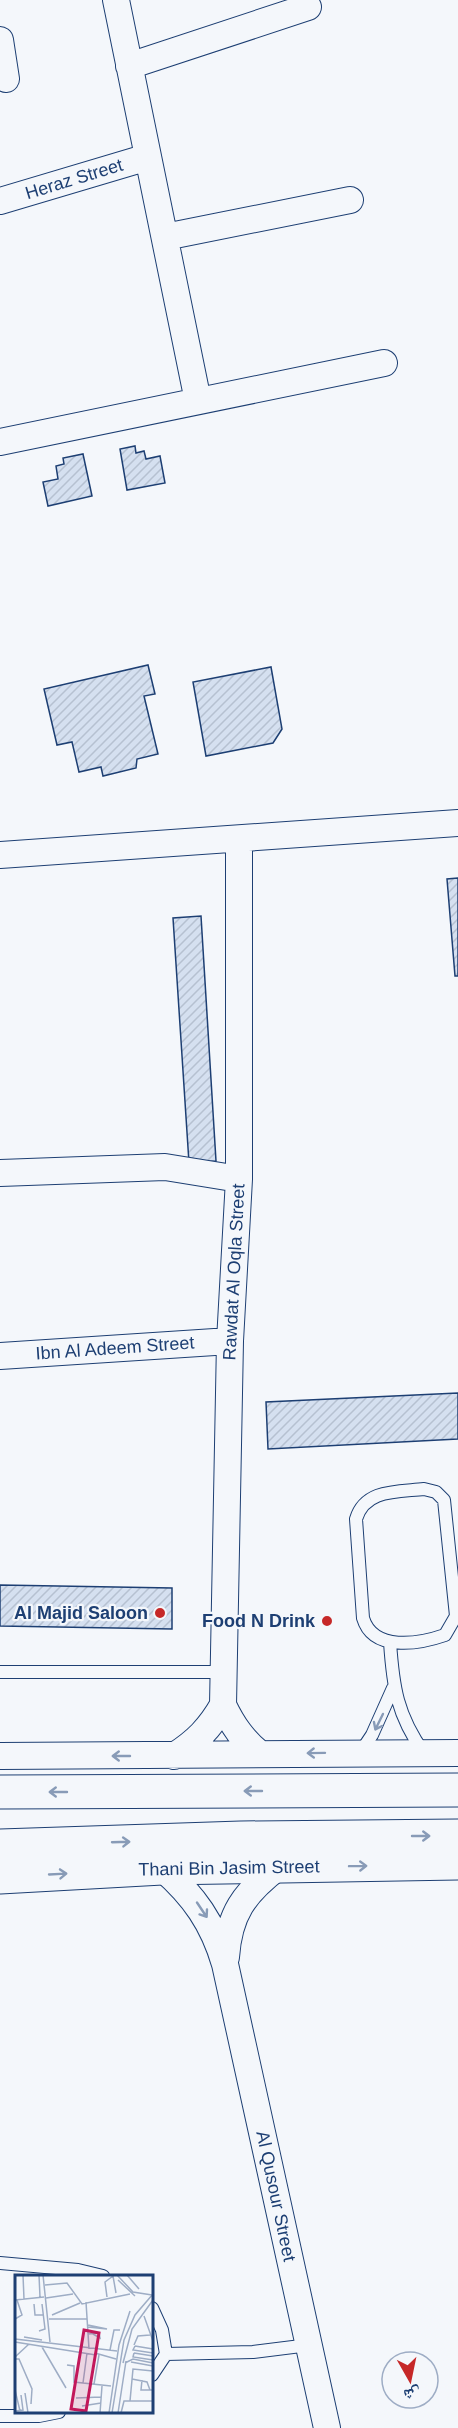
<svg xmlns="http://www.w3.org/2000/svg" width="458" height="2428" font-family="Helvetica,'Noto Naskh Arabic',sans-serif">
	<defs>
		<pattern id="building-hatch" width="6" height="6" patternUnits="userSpaceOnUse" patternTransform="scale(1.5)"><rect width="6" height="6" fill="#d5e0f0"/><path d="M-1 1l2-2M0 6l6-6M5 7l2-2" fill="none" stroke="#b6c1d1"/></pattern>
	</defs>
	<rect width="100%" height="100%" fill="#f4f7fb"/>
	<path fill="url(#building-hatch)" stroke="#1d3f73" stroke-width="1.5" d="M135 446 136 453 144 451 146 459 160 456 165 483 127 490 120 449Z
		M83 454 92 496 48 506 43 482 58 479 56 466 64 464 63 458Z
		M148 665 155 694 144 696 158 754 137 759 136 768 103 776 101 767 79 772 72 742 57 745 44 689Z
		M271 667 282 729 273 743 206 756 193 682Z
		M458 878V976H455L447 879Z
		M201 916 216 1161 189 1163 173 918Z
		M458 1393V1439L268 1449 266 1402Z
		M0 1585 172 1588V1629L0 1626Z"/>
	<g fill="none" stroke-linecap="round" stroke-linejoin="round">
		<defs>
			<path id="service" d="M424 1489 436 1492 444 1500 456 1616 445 1635C419 1644 373 1652 363 1618L356 1519C365 1489 397 1492 424 1489Z
				M390 1642C393 1687 397 1715 424 1753
				M0 1672H223
				M360 1753 372 1735 393 1688
				M0 2263 78 2270 103 2276
				M152 2308 162 2330 166 2354 152 2375
				M166 2354 253 2352 309 2345
				M0 2416H39L59 2412"/>
			<path id="minor" d="M116 0 198 401
				M0 40 6 79
				M129 66 308 7
				M0 201 148 157
				M165 237 350 200
				M0 442 384 363
				M239 839V1179L230 1341 223 1705C233 1726 243 1740 260 1754
				M0 855 458 823
				M0 1173 165 1167 239 1179
				M0 1356 230 1341
				M0 1756 458 1753
				M174 1756C196 1742 210 1728 223 1705
				M162 1868C194 1896 213 1923 225 1964L327 2428
				M226 1957C229 1914 244 1893 278 1867"/>
			<path id="secondary" d="M0 1792 458 1790
				M0 1846 241 1838 458 1836
				M0 1877 162 1868 458 1863"/>
		</defs>
		<use href="#service" stroke="#1d3f73" stroke-width="14"/>
		<use href="#minor" stroke="#1d3f73" stroke-width="28"/>
		<use href="#secondary" stroke="#1d3f73" stroke-width="35"/>
		<use href="#service" stroke="#f4f7fb" stroke-width="12"/>
		<use href="#minor" stroke="#f4f7fb" stroke-width="26"/>
		<use href="#secondary" stroke="#f4f7fb" stroke-width="33"/>
	</g>
	<defs><path id="oneway-shaft" d="M-6 0H5M1.5-3L5.5 0L1.5 3" fill="none" stroke-width="1.6" stroke-linecap="round" stroke-linejoin="round" transform="scale(1.5)"/></defs>
	<g stroke="#889bb7">
		<use href="#oneway-shaft" transform="translate(379 1722) rotate(116)"/>
		<use href="#oneway-shaft" transform="translate(316 1753) rotate(179)"/>
		<use href="#oneway-shaft" transform="translate(121 1756) rotate(180)"/>
		<use href="#oneway-shaft" transform="translate(253 1791) rotate(180)"/>
		<use href="#oneway-shaft" transform="translate(58 1792) rotate(180)"/>
		<use href="#oneway-shaft" transform="translate(421 1836)"/>
		<use href="#oneway-shaft" transform="translate(121 1842) rotate(-2)"/>
		<use href="#oneway-shaft" transform="translate(358 1866) rotate(-1)"/>
		<use href="#oneway-shaft" transform="translate(58 1874) rotate(-3)"/>
		<use href="#oneway-shaft" transform="translate(202 1910) rotate(56)"/>
	</g>
	<g fill="#c62828" stroke="#f4f7fb" stroke-width="2">
		<circle cx="160" cy="1613" r="6"/>
		<circle cx="327" cy="1621" r="6"/>
	</g>
	<g text-anchor="middle" stroke-width="4.5" stroke-linejoin="round" paint-order="stroke">
		<g font-size="18" fill="#1d3f73" stroke="#f4f7fb">
			<text transform="translate(74 179) rotate(-17)" y="6">Heraz Street</text>
			<text transform="translate(234 1272) rotate(-87)" y="6">Rawdat Al Oqla Street</text>
			<text transform="translate(115 1348) rotate(-4)" y="6">Ibn Al Adeem Street</text>
			<text transform="translate(229 1868) rotate(-1)" y="6">Thani Bin Jasim Street</text>
			<text transform="translate(276 2196) rotate(78)" y="6">Al Qusour Street</text>
		</g>
		<g font-size="18" font-weight="bold" fill="#1d3f73" stroke="#f4f7fb" text-anchor="end">
			<text x="148" y="1619">Al Majid Saloon</text>
			<text x="315" y="1627">Food N Drink</text>
		</g>
	</g>
	<g transform="translate(15 2275)">
		<rect width="138" height="138" fill="#f4f7fb"/>
		<path fill="none" stroke="#9eadc5" stroke-width="1.5" d="M8 0 9 24M24 0 25 22M28 0 35 67M102 0 118 17 137 20M112 0 124 14M103 5 120 21M30 10 52 8 67 29 115 19M92 22 90 7 98 1 101 18M31 23 58 19M0 25 29 22M71 27 74 74M19 29 20 40H28M37 40 65 28M129 41 138 66M0 44 7 40 2 25M34 44H72M73 50 92 54 73 52M24 56 30 54 27 29M73 59 84 58 85 63 78 59M9 62 27 65M0 64 102 76M0 67 81 80M119 70 123 61 135 60M120 71 118 75 138 78M120 71 138 74M27 72 51 113M95 75 99 55H105M80 78 101 84M119 78 118 82 138 85M119 78 138 81M0 82 14 69M0 84H4L17 114 16 129M116 87 138 91M108 88 117 54 138 25M110 88 118 84 138 88M52 90 59 91V107L96 111M117 104 132 107 135 115M127 105 126 115H138M68 108 72 78M79 109 84 80M0 115 5 136M10 118 13 138M61 123 86 122M115 126 118 94 138 96M67 131 86 128M0 136 8 135 6 120M85 138 87 111M94 138 104 70 115 36M97 138 109 65 120 40 138 19M103 138 111 86M106 138 109 126H138"/>
		<path fill="#c2185b" fill-opacity="0.15" stroke="#c2185b" stroke-width="3" d="M69 55 84 58 71 136 56 134Z"/>
		<rect width="138" height="138" fill="none" stroke="#1d3f73" stroke-width="3"/>
	</g>
	<g transform="translate(410 2380) rotate(171)"><circle r="28" fill="#f4f7fb" stroke="#9eadc5" stroke-width="1.5"/>
	<path d="M0-4.5L10 22L0 15L-10 22Z" fill="#c62828"/>
	<text y="-9" font-size="16" font-weight="bold" text-anchor="middle" fill="#1d3f73">ش</text>
	</g>
</svg>
